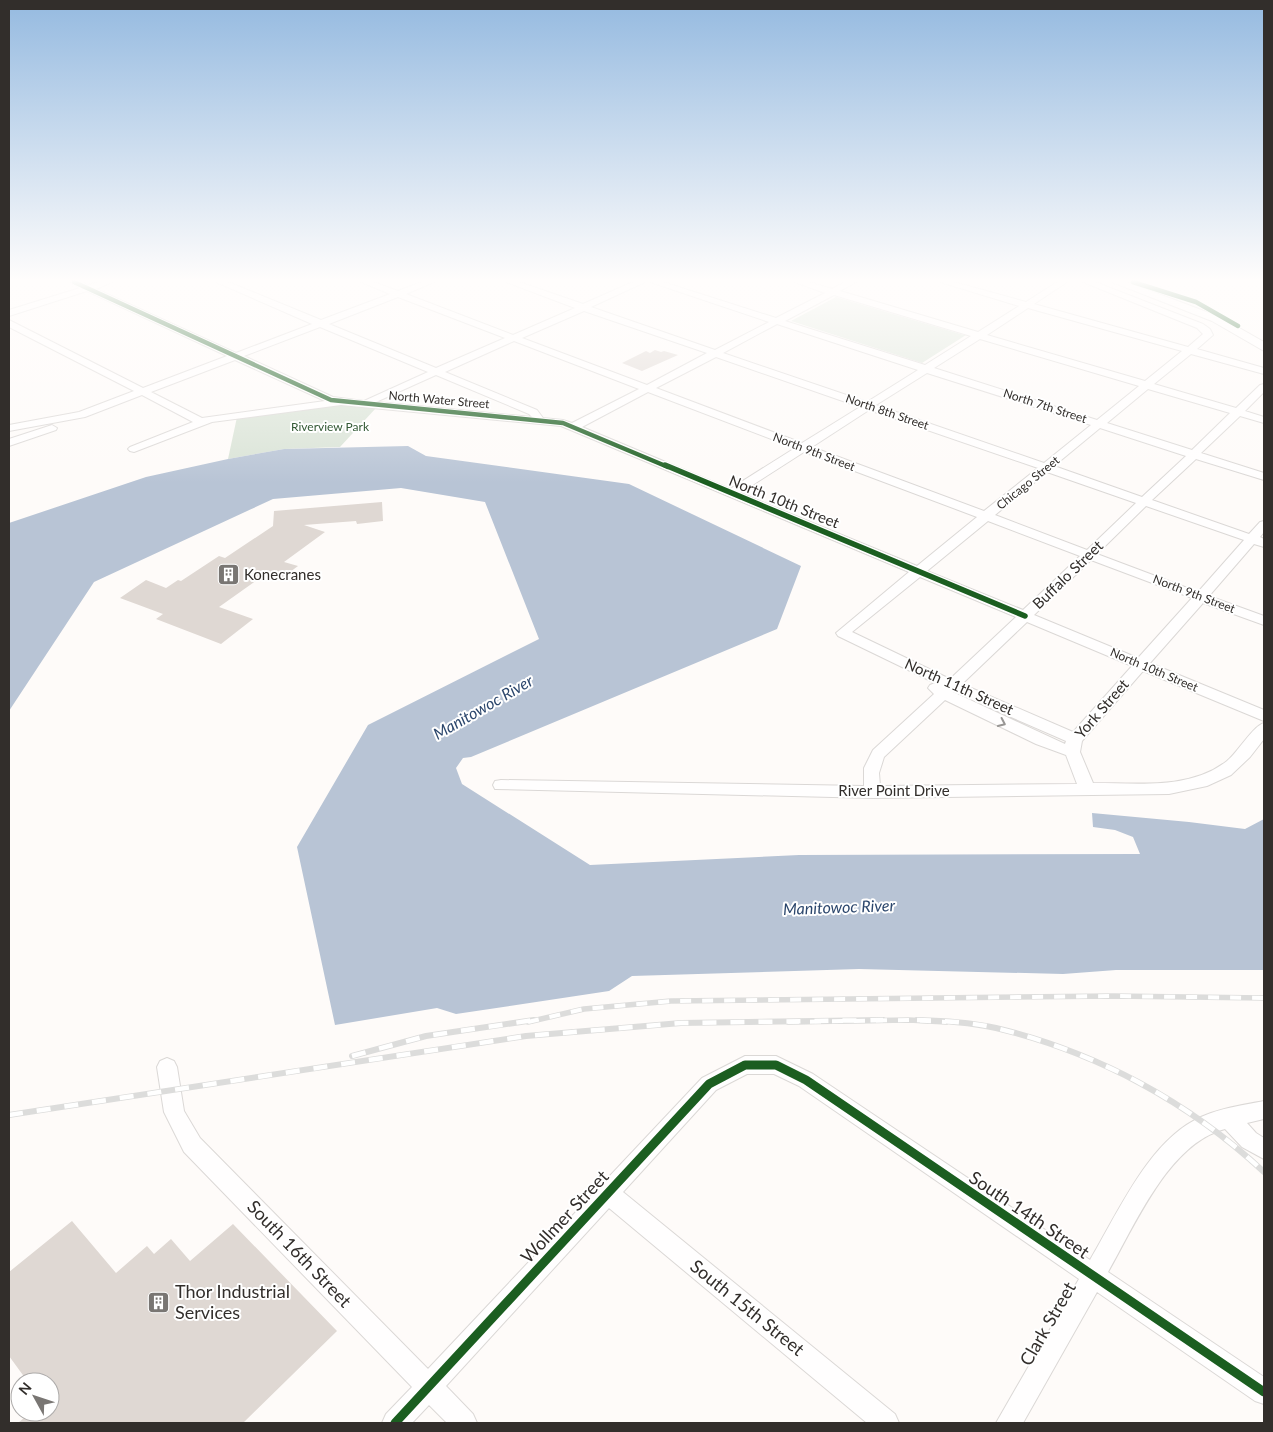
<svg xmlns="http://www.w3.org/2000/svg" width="1273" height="1432" font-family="Lato,sans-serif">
	<rect width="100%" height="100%" fill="#fefbf9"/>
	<path fill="#d9e3d6" d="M836 297 964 335H966L922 363 791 321Z
		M338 405 376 408 340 447 284 449 228 459 237 417Z"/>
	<path fill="#b8c4d5" d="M408 446 426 456 629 484 801 566 777 629 471 757 463 758 456 768 462 784 590 865 799 855 1140 854 1133 837 1115 830 1093 827 1092 813 1189 822 1245 829 1264 819V970H1116L1063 974 859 969 632 976 609 991 456 1014 437 1008 335 1025 297 847 368 725 539 639 485 502 401 488 273 499 94 582 9 711V523L146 477 228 459 284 449Z"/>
	<path fill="#dfd8d3" d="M655 350 661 352 664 351 678 355 642 371 622 363 646 351 650 353Z
		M382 502 383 521 357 524 356 521 304 525 325 532 284 562 298 566 282 578 267 573 219 607 253 619 221 644 156 619 163 614 120 598 146 580 166 588 178 580 181 581 219 556 225 558 273 526 274 511Z
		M72 1221 116 1273 147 1246 154 1254 171 1239 190 1261 233 1224 337 1331 243 1423H18L31 1412H50V1382H28L9 1356V1272Z"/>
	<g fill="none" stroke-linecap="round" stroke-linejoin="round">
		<defs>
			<path id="minor" d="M70 282H81L88 285 99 282H112L96 289 236 353 312 324 216 282H228L321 320 390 294 361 282H373L398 291 422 282H434L406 294 513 335 575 308 506 282H519L583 304 633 282H645L591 307 715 350 769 322 650 282H663L776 318 825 293 795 282H809L832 289 845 282H856L840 291 978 332 1019 306 940 282H954L1026 302 1057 282H1067L1034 304 1188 347 1203 334 1197 328 1083 282H1095L1203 324 1210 329 1213 335 1197 349 1264 368V374L1191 354 1154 384 1236 408 1260 385 1264 384V392L1245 411 1264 417V423L1240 416 1201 453 1264 473V480L1196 459 1152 500 1249 534 1260 522 1264 521V532L1260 537 1264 539V547L1254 544 1209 596 1264 616V625L1203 603 1150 663 1264 710V721L1143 671 1082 741 1080 752 1093 783C1138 783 1190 790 1227 761 1238 752 1253 726 1264 723V739L1250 757 1231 775 1207 786 1169 794 873 798 495 789 493 785 495 781 501 780 864 786V768L873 750 934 694 928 688 930 685 935 683 838 636 836 633 909 572 561 426 341 405 212 422 134 452 130 451 128 449 130 447 193 422 142 395 85 417 9 431V425L79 412 134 391 9 327V320L143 388 227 356 87 291 9 316V310L80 288ZM834 295 971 336 925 365 785 321ZM398 297 505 338 436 368 329 324ZM1028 308 1182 351 1145 381 987 335ZM584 311 707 353 647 385 522 338ZM777 324 918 370 867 402 723 353ZM320 327 428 372 364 401 333 397 244 356ZM980 339 1139 386 1097 420 934 368ZM514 341 639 389 572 423 563 420 543 418 537 410 445 372ZM716 357 860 407 802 443 656 388ZM235 360 325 401 202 418 151 392ZM927 373 1091 425 1044 463 876 405ZM436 375 529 414 532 417 376 402ZM1148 389 1230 413 1192 450 1107 423ZM648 392 795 448 730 489 582 427ZM869 410 1038 468 984 511 812 447ZM1100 428 1186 456 1142 497 1054 466ZM804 452 977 517 917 566 740 493ZM1047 472 1136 503 1087 550 995 515ZM1146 506 1244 540 1198 592 1097 554ZM988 521 1080 556 1023 610 927 571ZM1091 560 1192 598 1138 658 1034 615ZM920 577 1016 617 950 679 852 632ZM1027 622 1132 666 1073 732 962 684ZM953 692H954L1066 741 1065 744ZM945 700 1036 744 1066 755 1077 784 880 786 879 773 884 757Z
				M52 425 57 428 56 430 9 446V439Z
				M745 1056H776L813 1074 1090 1260C1118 1213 1149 1140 1201 1117 1220 1108 1244 1105 1264 1101V1119L1247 1123 1256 1133 1264 1138V1159L1242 1147 1225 1129C1169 1143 1135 1225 1108 1272L1264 1377V1404L1255 1401 1097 1292 1023 1423H996L1079 1279 799 1086 774 1074H747L716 1090 623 1192 895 1414 899 1423H867L609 1208 446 1386 473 1414 477 1423H447L429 1405 412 1423H382L386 1414 412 1387 184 1152 164 1112 157 1067 160 1061 167 1058 174 1061 177 1067 184 1111 200 1138 428 1369 702 1078Z"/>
			<path id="major" d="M1112 282H1127L1220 317 1264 342V351L1212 321Z"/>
		</defs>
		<use href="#minor" stroke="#dbd8d6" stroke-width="2"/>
		<use href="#major" stroke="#dbd8d6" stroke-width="2"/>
		<use href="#minor" fill="#fffefe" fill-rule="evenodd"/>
		<use href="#major" fill="#fffefe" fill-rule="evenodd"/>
		<defs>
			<path id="rail-far1" d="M528 1022 584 1009 671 1001 1113 996 1264 998
				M788 1022 909 1020 946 1022"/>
			<path id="rail" d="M917 1020C943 1021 970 1022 996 1028 1096 1052 1189 1102 1264 1172
				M352 1056 426 1036 534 1020
				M9 1115 526 1036 681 1023 883 1020"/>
		</defs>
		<use href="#rail-far1" stroke="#dcdcdb" stroke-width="5.5"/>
		<use href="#rail" stroke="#dcdcdb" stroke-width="6"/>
		<use href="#rail-far1" stroke="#fff" stroke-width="4" stroke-dasharray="11" stroke-linecap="butt"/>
		<use href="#rail" stroke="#fff" stroke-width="4.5" stroke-dasharray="14" stroke-linecap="butt"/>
		<defs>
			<path id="cycleway-far2" d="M74 282 331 400 563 423 668 467
				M1133 282 1196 302 1238 326"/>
			<path id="cycleway-far1" d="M665 465 1025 616"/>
			<path id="cycleway" d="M395 1423 709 1084 745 1065H776L806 1080 1264 1392"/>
		</defs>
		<use href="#cycleway-far2" stroke="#fff" stroke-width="6"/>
		<use href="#cycleway-far1" stroke="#fff" stroke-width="8"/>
		<use href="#cycleway" stroke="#fff" stroke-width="12"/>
		<use href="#cycleway-far2" stroke="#1b5e20" stroke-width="4.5"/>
		<use href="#cycleway-far1" stroke="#1b5e20" stroke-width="5.5"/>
		<use href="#cycleway" stroke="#1b5e20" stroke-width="9"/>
	</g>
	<defs><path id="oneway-chevron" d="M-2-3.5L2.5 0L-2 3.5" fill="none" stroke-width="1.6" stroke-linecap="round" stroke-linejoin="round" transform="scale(1.25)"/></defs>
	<use stroke="#989694" href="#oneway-chevron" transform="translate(1002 723) rotate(25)"/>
	<linearGradient id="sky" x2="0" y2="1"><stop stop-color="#95bae0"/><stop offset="0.58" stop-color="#fffdfc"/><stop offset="1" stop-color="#fffdfc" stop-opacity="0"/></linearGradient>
	<rect width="1273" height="483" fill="url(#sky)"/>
	<defs>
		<symbol id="building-square" viewBox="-11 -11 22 22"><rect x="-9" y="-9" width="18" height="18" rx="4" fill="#797673" stroke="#fff"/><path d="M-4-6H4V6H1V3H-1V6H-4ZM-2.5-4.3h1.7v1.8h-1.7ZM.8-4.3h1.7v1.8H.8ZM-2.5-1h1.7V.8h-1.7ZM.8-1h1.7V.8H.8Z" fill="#fff"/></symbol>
	</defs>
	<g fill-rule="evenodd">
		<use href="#building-square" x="216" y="562" width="25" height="25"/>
		<use href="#building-square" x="146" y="1290" width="25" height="25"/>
	</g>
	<g text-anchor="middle" stroke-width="4" stroke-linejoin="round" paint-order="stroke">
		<g font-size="12" fill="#322e2b" stroke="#fff">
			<text transform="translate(439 400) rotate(5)" y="4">North Water Street</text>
			<text transform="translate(1045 406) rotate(18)" y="4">North 7th Street</text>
			<text transform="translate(887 412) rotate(19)" y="4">North 8th Street</text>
			<text transform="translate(814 452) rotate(21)" y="4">North 9th Street</text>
			<text transform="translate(1028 483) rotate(-39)" y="4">Chicago Street</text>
			<text transform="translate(1194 594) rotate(21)" y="4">North 9th Street</text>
			<text transform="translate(1154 670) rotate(23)" y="4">North 10th Street</text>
		</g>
		<g font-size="12" fill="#335935" stroke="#fff">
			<text x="330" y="431">Riverview Park</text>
		</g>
		<g font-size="15" fill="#322e2b" stroke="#fff">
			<text transform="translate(784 502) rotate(22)" y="5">North 10th Street</text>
			<text transform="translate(1068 575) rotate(-44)" y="5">Buffalo Street</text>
			<text transform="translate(959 687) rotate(24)" y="5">North 11th Street</text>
			<text transform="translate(1102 709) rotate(-49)" y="5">York Street</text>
			<text x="894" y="796">River Point Drive</text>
		</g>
		<g font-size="15" fill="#322e2b" stroke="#fff" text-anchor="start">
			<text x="244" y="580">Konecranes</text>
		</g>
		<g font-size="16" font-style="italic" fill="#2b466c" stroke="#fff">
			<text transform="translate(483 707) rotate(-30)" y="6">Manitowoc River</text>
			<text transform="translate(839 907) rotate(-2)" y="6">Manitowoc River</text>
		</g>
		<g font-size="18" fill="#322e2b" stroke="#fff">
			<text transform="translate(1029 1215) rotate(34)" y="6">South 14th Street</text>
			<text transform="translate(565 1217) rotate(-47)" y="6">Wollmer Street</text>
			<text transform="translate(299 1254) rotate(46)" y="6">South 16th Street</text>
			<text transform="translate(747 1308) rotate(39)" y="6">South 15th Street</text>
			<text transform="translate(1048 1324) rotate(-60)" y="6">Clark Street</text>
		</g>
		<g font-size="18" fill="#322e2b" stroke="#fff" text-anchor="start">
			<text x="175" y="1298">Thor Industrial<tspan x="175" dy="21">Services</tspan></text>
		</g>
	</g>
	<rect width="1273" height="1432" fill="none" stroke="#322e2b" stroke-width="20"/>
	<g transform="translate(35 1397) rotate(310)"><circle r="24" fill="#ffffff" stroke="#adabaa"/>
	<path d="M0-4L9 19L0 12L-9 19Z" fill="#797673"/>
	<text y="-8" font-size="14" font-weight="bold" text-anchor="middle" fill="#322e2b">N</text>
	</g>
</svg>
